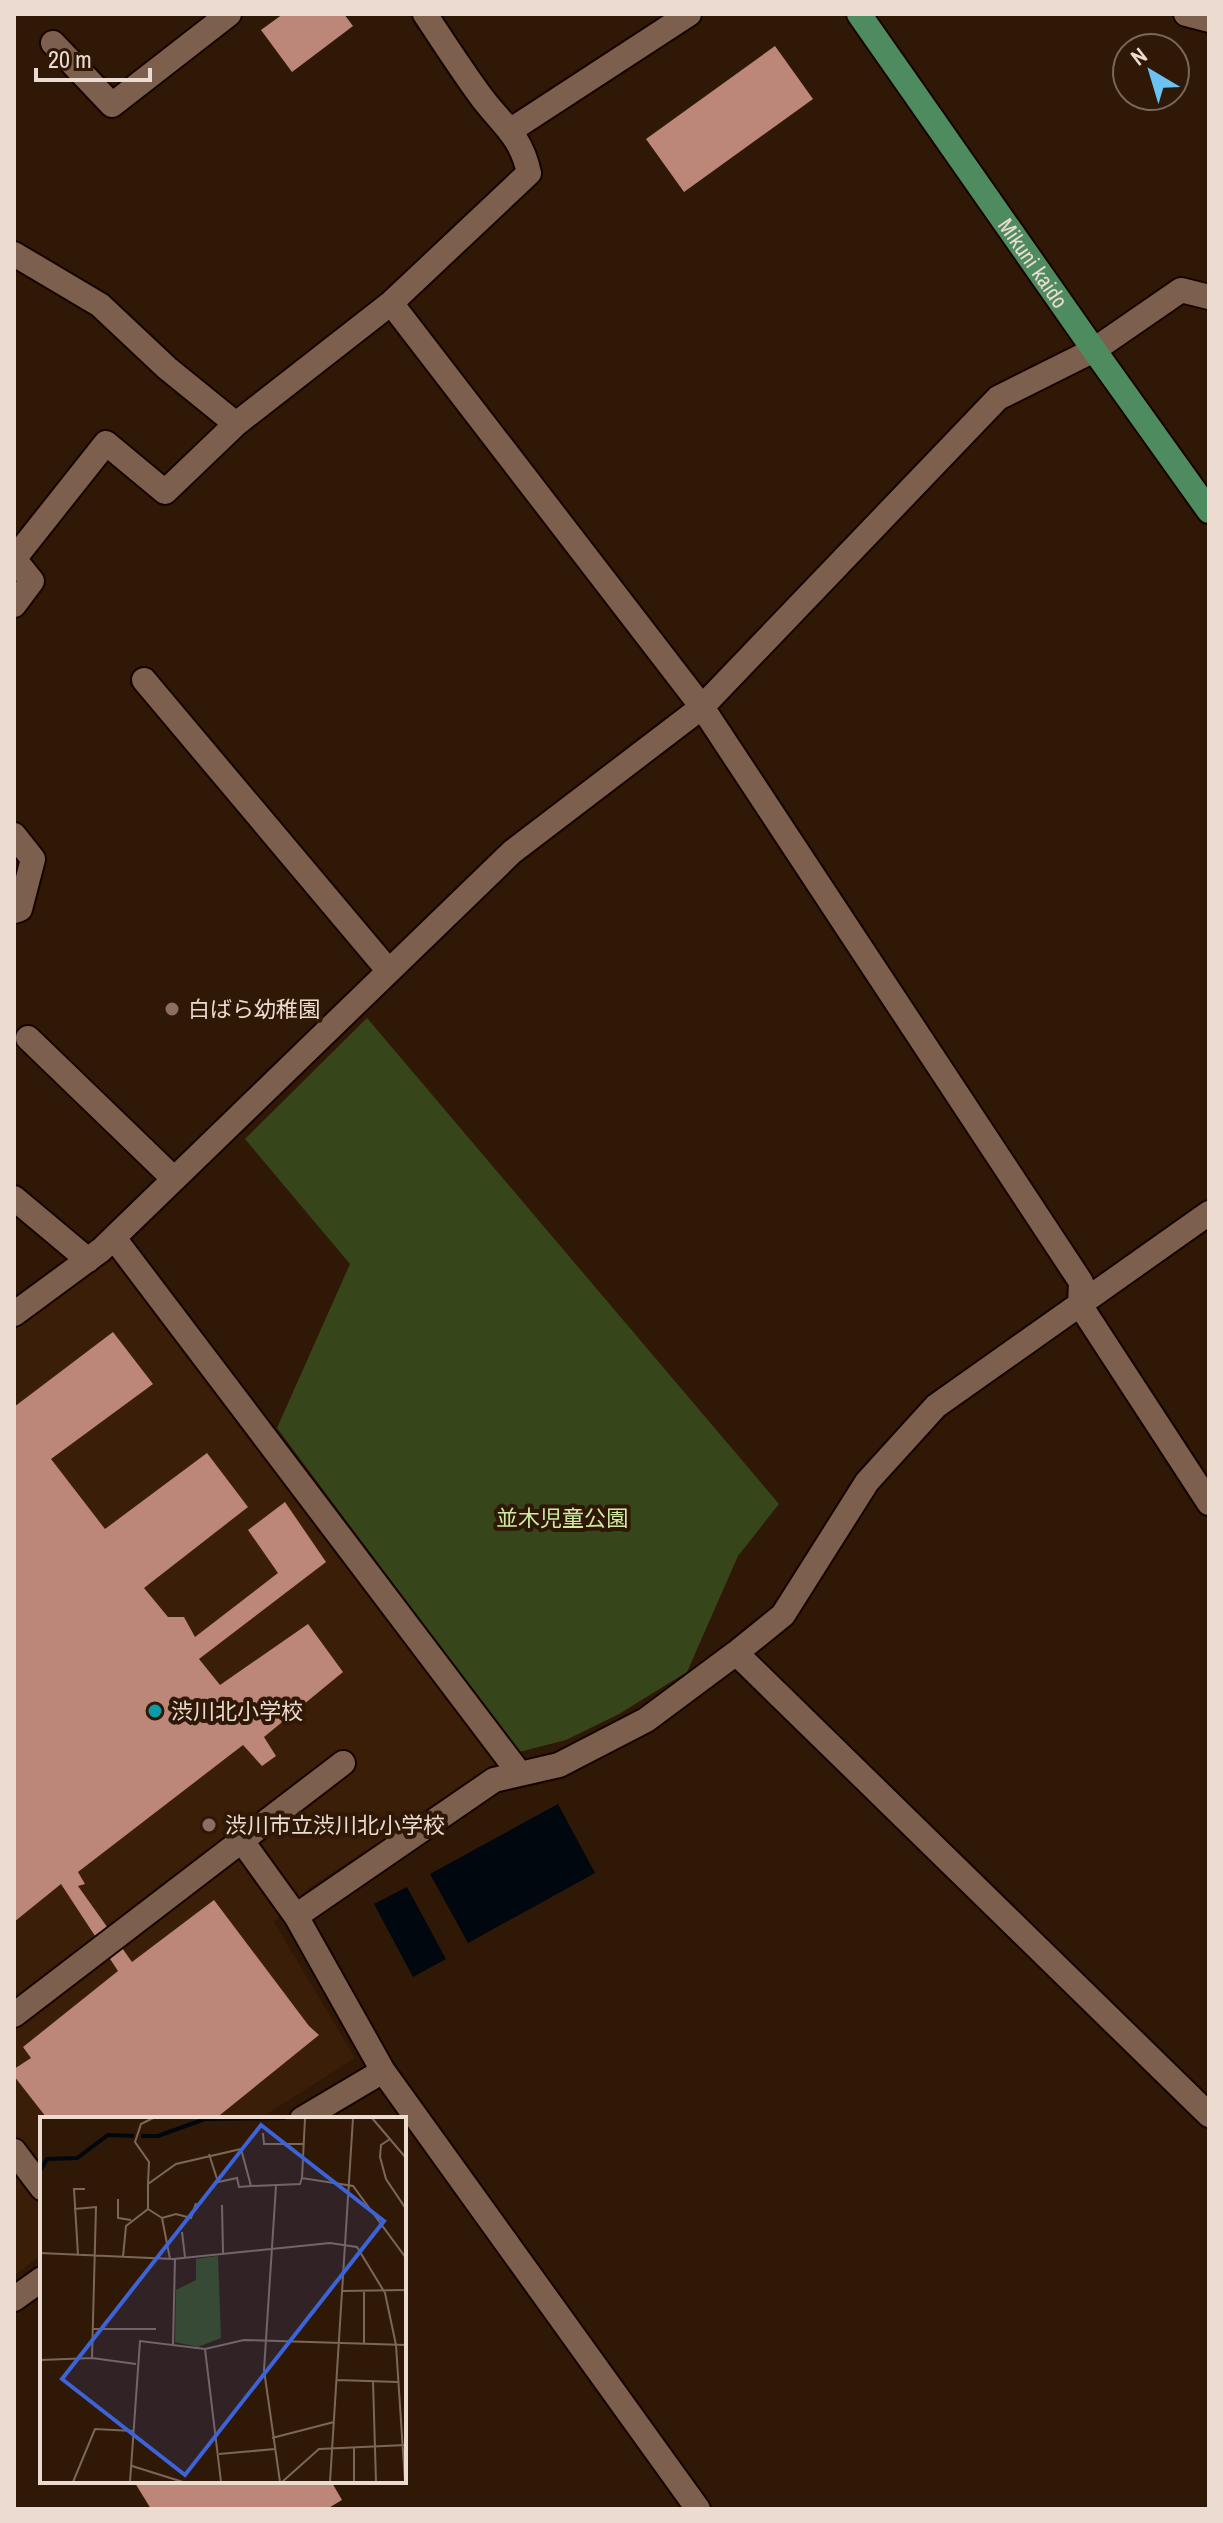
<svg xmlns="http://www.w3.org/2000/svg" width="1223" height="2523" font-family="'Archivo Narrow','Noto Sans JP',sans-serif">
	<rect width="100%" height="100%" fill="#301807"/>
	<path fill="#3b1e07" d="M115 1257 501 1762 309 1888 274 1922 355 2058 259 2119H42V2254L14 2276V1330Z"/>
	<path fill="#37461a" d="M367 1018 779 1504 738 1556 687 1672 619 1714 566 1740 519 1752 277 1428 350 1264 245 1139Z"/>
	<path fill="#00070e" d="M558 1804 595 1873 468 1943 430 1874Z
		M407 1887 446 1959 413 1977 374 1904Z"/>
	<path fill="#bc8679" d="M283 14H344L353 26 292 72 261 30Z
		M775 46 813 99 684 192 646 139Z
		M113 1332 153 1384 51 1459 105 1529 207 1453 248 1507 144 1588 168 1617H184L195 1637 278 1573 248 1530 285 1502 326 1562 199 1659 220 1685 308 1624 343 1672 264 1737 276 1756 262 1766 243 1745 78 1872 85 1884 78 1886 132 1962 214 1900 309 2026 319 2035 215 2119H44L46 2117 14 2076V2069L31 2058 23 2047 118 1971 61 1884 14 1922V1407Z
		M138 2481H331L342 2500 327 2509H151L135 2483Z"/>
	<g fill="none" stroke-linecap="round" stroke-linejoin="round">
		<defs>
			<path id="minor" d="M1186 14 1209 20
				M53 43 112 105 229 14
				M511 130 689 14
				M14 254 100 305 167 368 236 424 391 303 529 173C520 132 499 123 477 91 459 66 442 40 425 14
				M391 303 702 707 1081 1282 1080 1305 1209 1503
				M14 559 106 443 165 492 236 424
				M14 605 32 581 15 560
				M144 680 388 970
				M14 835 33 859 20 909 14 911
				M28 1038 174 1179
				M14 1198 88 1260
				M114 1238 520 1774
				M14 1314 101 1250 512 852 702 707 998 398 1094 350 1181 290 1209 297
				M736 1653 1209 2115
				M242 1841 296 1916
				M14 2015 343 1763
				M302 2119 383 2071
				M14 2151 42 2188
				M14 2299 42 2279
				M698 2509 383 2071 296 1916 494 1780 559 1765 646 1720 736 1653 783 1615 867 1482 936 1406 1209 1213"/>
			<g id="major">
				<path id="s1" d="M859 14 1094 350 1209 511"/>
			</g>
		</defs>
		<use href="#minor" stroke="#160300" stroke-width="28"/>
		<use href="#major" stroke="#160300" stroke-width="28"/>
		<use href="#minor" stroke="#7c604d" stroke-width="24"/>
		<use href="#major" stroke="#4e8b5f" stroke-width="24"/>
	</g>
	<g fill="#8d6e63" stroke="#301807" stroke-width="3">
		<circle cx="172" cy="1009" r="8"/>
		<circle cx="209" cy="1825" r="8"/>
	</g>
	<circle fill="#0f9aa8" stroke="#301807" stroke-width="3" cx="155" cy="1711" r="8"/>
	<g text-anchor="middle" stroke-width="8" stroke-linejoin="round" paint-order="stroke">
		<g font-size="22" fill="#ecdbd1" stroke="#301807">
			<text dy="8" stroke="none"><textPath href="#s1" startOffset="304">Mikuni kaido</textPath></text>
		</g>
		<g font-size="22" fill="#ecdbd1" stroke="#301807" text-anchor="start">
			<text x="188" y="1017">白ばら幼稚園</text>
			<text x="171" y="1719">渋川北小学校</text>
			<text x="225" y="1833">渋川市立渋川北小学校</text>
		</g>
		<g font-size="22" fill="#cdeaa1" stroke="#301807">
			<text x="562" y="1526">並木児童公園</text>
		</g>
	</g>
	<g transform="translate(40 2117)">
		<rect width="366" height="366" fill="#301807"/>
		<path d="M178 139 181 221 158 230 135 225 136 173 156 163V142Z" fill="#37461a"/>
		<path fill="none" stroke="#00070e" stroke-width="4" d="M101 19H118L165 2 245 1M0 54 7 42 37 41 68 18 94 19"/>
		<path fill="none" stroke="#7b6658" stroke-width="2" d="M332 1 366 41M223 16 224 27H263M350 22 341 28 340 40 346 62 366 92M169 37 178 65 197 61 199 70 211 69M262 61 265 1M108 66 109 45 95 25 101 7 113 1M236 69 224 253 240 365M78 82V101L91 103M182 88 183 136M34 92 56 90 52 241M108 92 122 101 136 97 151 101 156 86M122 101 130 142M142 115 145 140M0 136 133 142 290 126 317 130 345 176 356 228 365 365M38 138 34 72H45M83 140 86 109 108 92V67L136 47 201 32 211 69 260 67 262 61 313 69 366 141M302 174 366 173M324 175V227M53 212H116M133 227 135 141M165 232 181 365M0 243 52 241 96 247M297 263 358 265M333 264 336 365M232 321 294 305M314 330V365M179 337 235 332M92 349 143 365M33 365 55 312 93 314M90 365 100 224 165 232 204 223 366 228M242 365 279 332 366 328M290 365 313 1"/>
		<path fill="#3c63d7" fill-opacity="0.15" stroke="#3c63d7" stroke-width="4" d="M221 8 344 104 145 358 22 262Z"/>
		<rect width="366" height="366" fill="none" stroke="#ecdbd1" stroke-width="4"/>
	</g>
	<rect width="1223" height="2523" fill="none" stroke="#ecdbd1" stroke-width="32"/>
	<g transform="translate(1151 72) rotate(322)"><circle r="38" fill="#301807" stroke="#7b6658" stroke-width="2"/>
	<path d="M0-6L14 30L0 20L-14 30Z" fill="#6bc3f2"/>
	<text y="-12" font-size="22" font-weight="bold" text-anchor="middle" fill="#ecdbd1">N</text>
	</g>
	<path d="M36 68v12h114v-12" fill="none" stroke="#ecdbd1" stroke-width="4"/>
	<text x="48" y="68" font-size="24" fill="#ecdbd1" stroke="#301807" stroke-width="6" paint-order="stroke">20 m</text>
</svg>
